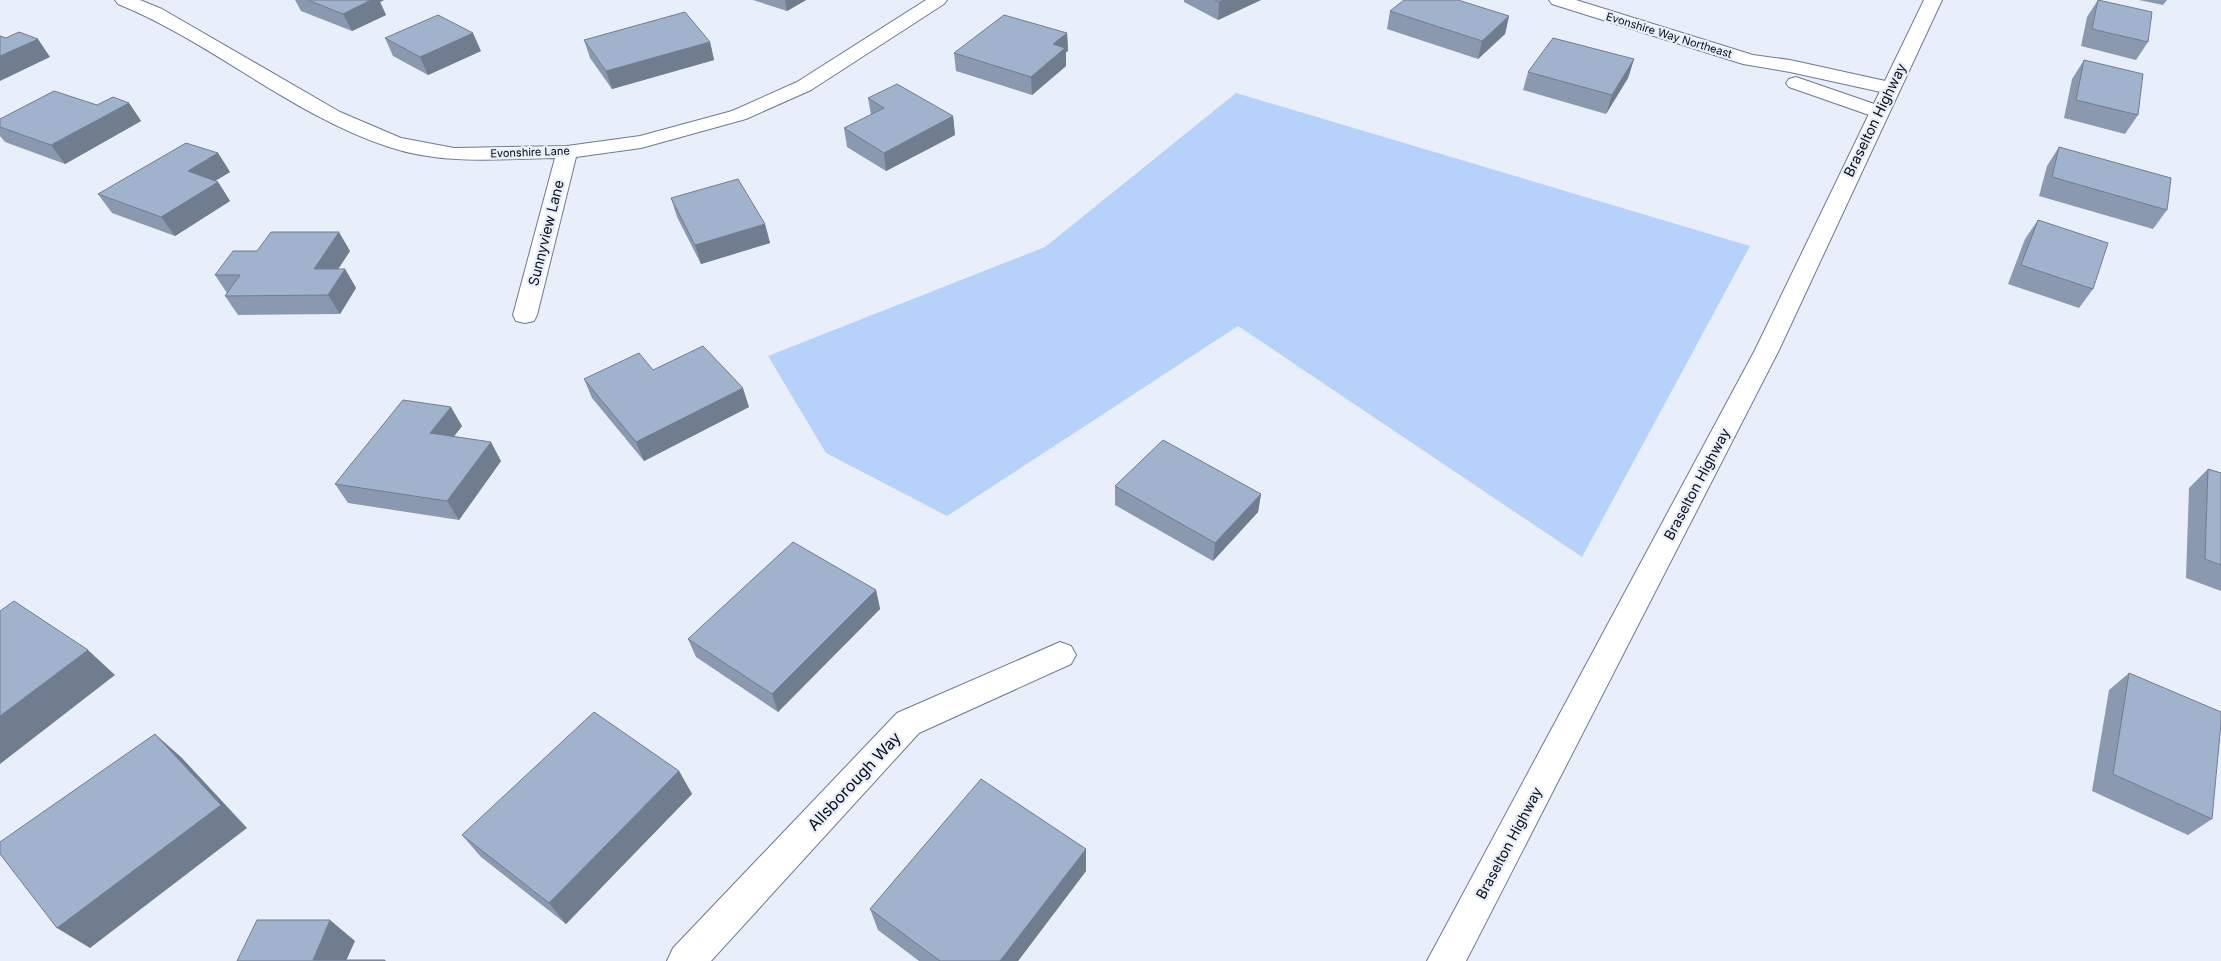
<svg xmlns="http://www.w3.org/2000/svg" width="2221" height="961" font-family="Inter,sans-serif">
	<rect width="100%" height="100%" fill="#e8effa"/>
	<path fill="#b6d2fb" d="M1236 93 1750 246 1582 557 1238 326 947 516 826 453 768 356 1045 247Z"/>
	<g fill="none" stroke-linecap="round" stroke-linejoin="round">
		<defs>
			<path id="minor" d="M115 0H140L162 9 340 112 401 138 454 148 567 146 640 136 732 111 797 82 926 0H947L944 4 811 90 746 119 641 148 576 157 537 315 534 321 525 323 516 321 513 315 555 158C500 159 442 165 389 147 291 115 212 42 118 4Z
				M1549 0H1576L1753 55 1790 60 1890 82 1897 84 1900 88 1897 92 1890 94 1790 72 1743 64 1552 4Z
				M1796 77 1886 108 1889 112 1886 116 1879 118 1872 116 1789 87 1786 83 1789 79Z
				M1060 642 1071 646 1076 655 1071 664 919 733 711 961H667L673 948 897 713Z"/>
			<path id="secondary" d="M1924 0H1942L1779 350 1466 961H1427L1755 350Z"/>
		</defs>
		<use href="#minor" stroke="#6a7a93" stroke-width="2"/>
		<use href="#secondary" stroke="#6a7a93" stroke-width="2"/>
		<use href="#minor" fill="#fff" fill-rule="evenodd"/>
		<use href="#secondary" fill="#fff" fill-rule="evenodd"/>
	</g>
	<path fill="#8a99af" d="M295 0H384L380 2 386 15 352 31 301 11Z
		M753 0H806L787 11Z
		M1184 0H1261L1218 20 1184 2Z
		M2098 0 2148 42 2136 60 2081 46 2087 17Z
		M2139 0H2167L2163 5Z
		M1390 11 1509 16 1505 34 1478 59 1387 29Z
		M1067 33 1068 51 1066 52V66L1032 95 956 71 954 53Z
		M385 38 481 51 428 75 393 56Z
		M584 40 710 42 714 60 612 89 590 58Z
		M1634 59 1628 78 1606 114 1523 90 1528 72Z
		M2084 60 2138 115 2125 134 2064 118 2072 79Z
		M868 98 953 116 955 135 886 171 847 147 844 128 871 115Z
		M129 103 141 121 65 164 5 142 0 136V119L97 105Z
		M2059 147 2167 210 2153 229 2039 196 2047 166Z
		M218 153 230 172 215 181 218 182 230 201 175 236 112 213 98 194Z
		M671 198 765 224 770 243 701 264 677 217Z
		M2038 220 2093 289 2079 308 2008 284 2025 239Z
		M257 251H350L338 269H345L356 288 340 314 238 315 225 296 227 293 215 275Z
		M653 370 749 407 644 461 592 398 584 379Z
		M462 426 454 436 501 461 459 520 348 503 335 484Z
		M2208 469 2221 473V591L2186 578 2189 488Z
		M1115 486 1261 494 1258 512 1213 561 1115 505Z
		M876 590 880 609 778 712 696 657 688 639Z
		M2129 673 2212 819 2188 835 2092 791 2109 690Z
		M679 771 692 794 566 924 481 857 462 835Z
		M1086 849V871L1018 961H919L878 930 870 909Z"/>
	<path fill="#707d8f" d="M365 0H384L380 2 386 15 352 31 343 14Z
		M785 0H806L787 11Z
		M1224 0H1261L1218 20 1219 2Z
		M1509 16 1505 34 1478 59 1482 41Z
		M473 33 481 51 428 75 420 57Z
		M1067 33 1068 51 1066 52V66L1032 95 1031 77 1053 44Z
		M38 39 50 57 0 81V56Z
		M710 42 714 60 612 89 606 71Z
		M1634 59 1628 78 1606 114 1612 95Z
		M129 103 141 121 65 164 51 145Z
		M953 116 955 135 886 171 884 153Z
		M218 153 230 172 200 190 188 171Z
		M218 182 230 201 175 236 161 217Z
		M765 224 770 243 701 264 695 245Z
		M339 232 350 251 325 289 314 269Z
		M345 269 356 288 340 314 328 295Z
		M743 388 749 407 644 461 636 442Z
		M451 407 462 426 442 452 430 433Z
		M491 442 501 461 459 520 447 501Z
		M1261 494 1258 512 1213 561 1215 543Z
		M876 590 880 609 778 712 772 694Z
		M88 650 115 675 0 764V716Z
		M155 734 182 758 247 828 90 948 57 928Z
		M679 771 692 794 566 924 549 903Z
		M1086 849V871L1018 961H1000Z
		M330 920 355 941 346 961 313 960Z"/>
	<path fill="#a0b2cc" stroke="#707d8f" d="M308 0H371L343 14Z
		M1215 0H1224L1219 2Z
		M1404 0H1458L1509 16 1482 41 1390 11Z
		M2098 0 2152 12 2148 42 2092 29Z
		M685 12 710 42 606 71 584 40Z
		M438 15 473 33 420 57 385 38Z
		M1004 15 1067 33 1053 44 1065 48 1031 77 954 53Z
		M19 32 38 39 0 56V36L6 38Z
		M1553 38 1634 59 1612 95 1528 72Z
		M2084 60 2143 74 2138 115 2076 100Z
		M897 84 953 116 884 153 844 128 884 108 868 98Z
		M54 91 97 105 113 97 129 103 51 145 0 127V119Z
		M186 143 218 153 188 171 218 182 161 217 98 194Z
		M2059 147 2171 178 2167 210 2052 177Z
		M738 179 765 224 695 245 671 198Z
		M2038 220 2108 243 2093 289 2021 265Z
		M271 232H339L314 269H345L328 295 225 296 240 275H215L233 251H257Z
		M703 346 743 388 636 442 584 379 639 353 653 370Z
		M403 400 451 407 430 433 491 442 447 501 335 484Z
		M1163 440 1261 494 1215 543 1115 486Z
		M2208 469 2221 473V565L2205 559Z
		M793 542 876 590 772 694 688 639Z
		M14 601 88 650 0 716V611Z
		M2129 673 2221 712V723L2212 819 2113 774Z
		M594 712 679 771 549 903 462 835Z
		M155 734 221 805 57 928 0 854V842Z
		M981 779 1086 849 1000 961H940L870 909Z
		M257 920H330L313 960H385V961H237Z"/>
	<g text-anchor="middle" stroke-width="4.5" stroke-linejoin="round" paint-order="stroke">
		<g font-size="11" fill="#080d16" stroke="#e8effa">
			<text transform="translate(1669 35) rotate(17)" y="4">Evonshire Way Northeast</text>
			<text transform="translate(530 152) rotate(-2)" y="4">Evonshire Lane</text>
		</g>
		<g font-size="14" fill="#080d16" stroke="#e8effa">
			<text transform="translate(1875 120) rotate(-64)" y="5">Braselton Highway</text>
			<text transform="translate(546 233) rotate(-76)" y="5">Sunnyview Lane</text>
			<text transform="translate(1697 484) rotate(-62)" y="5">Braselton Highway</text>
			<text transform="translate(1509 843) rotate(-62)" y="5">Braselton Highway</text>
		</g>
		<g font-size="16" fill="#080d16" stroke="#e8effa">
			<text transform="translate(854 781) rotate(-47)" y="6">Allsborough Way</text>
		</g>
	</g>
</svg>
